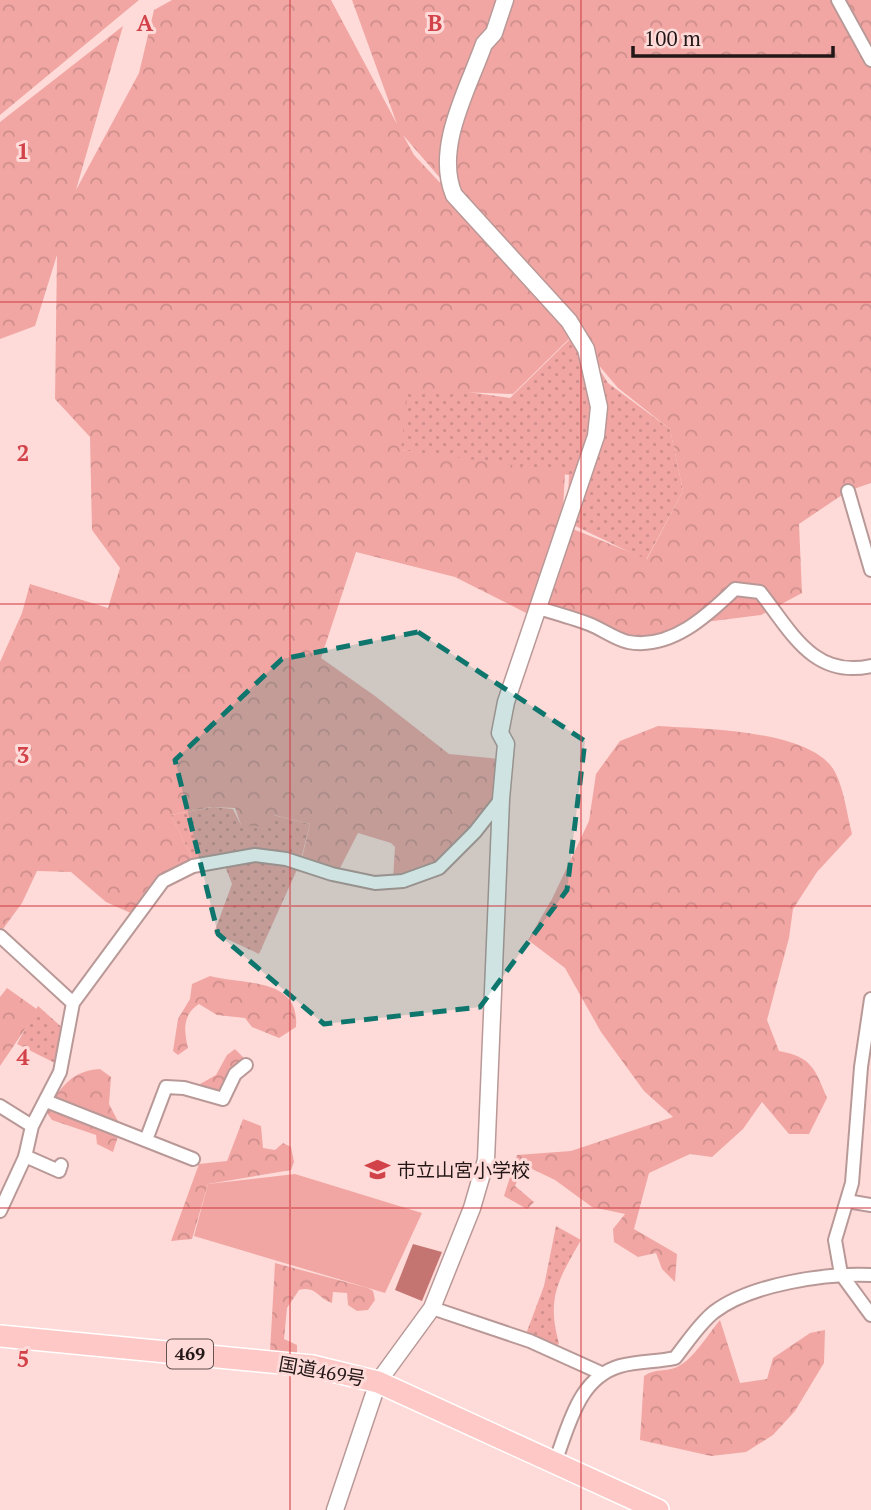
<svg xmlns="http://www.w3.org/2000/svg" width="871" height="1510" font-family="'PT Serif','Noto Sans JP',serif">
	<defs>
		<pattern id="grass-dots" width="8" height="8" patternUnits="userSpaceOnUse" patternTransform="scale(1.75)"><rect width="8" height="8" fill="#f1a6a3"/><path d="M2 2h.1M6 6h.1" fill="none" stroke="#ce8e8c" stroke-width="1.8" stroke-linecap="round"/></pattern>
		<pattern id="forest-crowns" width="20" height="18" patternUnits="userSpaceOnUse" patternTransform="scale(1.75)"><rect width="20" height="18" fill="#f1a6a3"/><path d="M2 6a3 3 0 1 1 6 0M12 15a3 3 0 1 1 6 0" fill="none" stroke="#ce8e8c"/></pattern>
	</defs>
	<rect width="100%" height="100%" fill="#fedbd8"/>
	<path fill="url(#grass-dots)" d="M576 333 608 383 670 429 683 491 646 560 567 522 569 475 400 450 406 383 510 398Z
		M213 807 233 809 241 825 273 815 310 824 300 863 259 954 214 933 232 884 223 861 195 864 171 815Z
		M38 1006 66 1031 61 1066 17 1044Z
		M556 1226 581 1240C559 1279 546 1297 559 1343L556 1347 526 1334 544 1286Z"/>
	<path fill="url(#forest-crowns)" fill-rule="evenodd" d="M0 0H139L0 115Z
		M172 0H331L397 124 352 0H871V483L848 491 799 524 802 593 761 615 689 624 643 639 595 626 541 600 568 527 647 559 683 491 670 429 618 388 573 335 513 394 408 390 401 450 565 472 562 529 530 615 455 577 356 552 321 658 375 696 449 754 500 759 501 799 439 868 393 880 395 847 391 843 358 833 339 870 302 858 310 824 274 815 269 827 241 825 235 808 211 807 171 815 195 864 162 882 135 915 106 902 71 872 37 871 22 903 0 933V662L22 613 30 584 108 608 120 568 92 530 90 437 55 399 57 255 35 326 0 339V122L123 26 76 190 139 73 154 10ZM403 135 478 222V223L414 155Z
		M658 726C701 729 812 729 835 772 844 789 847 815 852 834L817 872 793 909 789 938 767 1020 779 1051C812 1057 815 1069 827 1098L809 1134H789L762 1102 743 1129 712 1157 690 1154 649 1173 634 1229 677 1254 675 1282 662 1269 656 1253 638 1257 614 1242 613 1229 625 1214 592 1207 555 1180 524 1165 515 1186 534 1202 527 1209 504 1196 517 1155 571 1151 673 1117 644 1091 601 1032 565 968 528 940 552 899 589 821 596 774 620 741Z
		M210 976C244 985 300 977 296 1027L279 1038 252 1027 245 1018 217 1015 199 1004C182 1015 184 1031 188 1048L178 1055 173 1051 178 1019 190 999 192 984Z
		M7 988 38 1010 0 1066V997Z
		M235 1049 246 1060 220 1095 193 1088 216 1075 227 1055Z
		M100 1069 111 1077 109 1104 121 1127 113 1152 97 1144 96 1135 52 1120 47 1113C58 1089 72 1070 100 1069Z
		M243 1119 261 1126 263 1148 275 1150 283 1143 291 1147 294 1162 291 1170 208 1184 192 1239 171 1241 199 1164 227 1161Z
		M275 1263 368 1288 373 1291 375 1300 368 1310 357 1311 348 1305 347 1293 333 1292 332 1303C318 1298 315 1285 299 1290L287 1308 284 1339 297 1345V1356L270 1352Z
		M720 1320 740 1383 767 1379 773 1358 810 1333 825 1330 824 1363 795 1411 773 1435 746 1452 711 1456 640 1440 644 1376C655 1368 666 1372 677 1367 694 1359 708 1334 720 1320Z"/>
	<path fill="#f1a6a3" d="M295 1174 422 1213 385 1293 194 1236 208 1184Z"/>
	<path fill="#c47471" d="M413 1244 442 1252 422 1301 395 1290Z"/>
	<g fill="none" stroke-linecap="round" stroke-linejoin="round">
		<defs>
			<path id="minor" d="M838 0 871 60
				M848 491 871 570
				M538 608C555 613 573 618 589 624 602 629 615 639 628 642 671 650 708 615 735 589L760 592C791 631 813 679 871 666
				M0 936 73 1003
				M871 999 861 1067 852 1183 835 1240 841 1274 871 1315
				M46 1101 193 1159
				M0 1106 32 1126
				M146 1140 166 1087 184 1088 223 1099 235 1074 246 1065
				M25 1156 59 1171 61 1165
				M847 1201 871 1205
				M0 1211 25 1157 32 1126 60 1072 73 1003 163 881 193 866 255 855 286 859 332 874 375 883 403 881 439 868 475 832 501 799
				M432 1308 530 1341 601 1373
				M555 1462C569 1426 578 1378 620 1366 638 1361 657 1362 675 1358 687 1343 699 1324 714 1312 751 1284 826 1273 871 1275"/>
			<path id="tertiary" d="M335 1510 378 1382 432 1308 472 1208 486 1160 501 799 506 744 500 733 506 702 596 436 599 407 586 349 569 321 454 195C434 148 468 89 484 44L494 33 505 0"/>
			<path id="trunk" d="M0 1336 312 1366 378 1382 658 1510"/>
		</defs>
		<use href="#minor" stroke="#b99997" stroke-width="16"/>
		<use href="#tertiary" stroke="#b99997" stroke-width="19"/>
		<use href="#trunk" stroke="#fff" stroke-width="24"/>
		<use href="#minor" stroke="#fff" stroke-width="12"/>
		<use href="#tertiary" stroke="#fff" stroke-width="16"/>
		<use href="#trunk" stroke="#fec8c6" stroke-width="21"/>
	</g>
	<path fill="#0f766e" fill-opacity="0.2" stroke="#0f766e" stroke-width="5" stroke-dasharray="14 9" stroke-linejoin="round" d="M418 632 585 741 567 890 480 1007 324 1024 218 934 175 760 282 659Z"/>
	<path fill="none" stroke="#d24249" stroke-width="2" stroke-opacity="0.55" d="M290 0V1510M581 0V1510M0 302H871M0 604H871M0 906H871M0 1208H871"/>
	<defs>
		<symbol id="school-bare" viewBox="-9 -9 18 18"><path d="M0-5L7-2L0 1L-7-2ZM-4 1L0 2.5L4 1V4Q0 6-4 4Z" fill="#d24249" stroke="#fedbd8" stroke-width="2.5" paint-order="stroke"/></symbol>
	</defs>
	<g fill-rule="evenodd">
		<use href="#school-bare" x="360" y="1152" width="35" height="35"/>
	</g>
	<g text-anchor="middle" stroke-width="6" stroke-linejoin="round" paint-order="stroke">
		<rect fill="#fedbd8" stroke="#655251" stroke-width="2" x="167" y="1339.5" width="46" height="29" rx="5"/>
		<g font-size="18" font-weight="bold" fill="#231717">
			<text x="190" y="1360">469</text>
		</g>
		<g font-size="19" fill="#231717" stroke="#fedbd8" text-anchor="start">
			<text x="397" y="1177">市立山宮小学校</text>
		</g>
		<g font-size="19" fill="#231717" stroke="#fedbd8">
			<text transform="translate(322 1371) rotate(10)" y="7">国道469号</text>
		</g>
	</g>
	<g font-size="23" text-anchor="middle" font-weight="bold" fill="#d24249" stroke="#fedbd8" stroke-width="6" stroke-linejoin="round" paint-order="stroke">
		<text x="145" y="31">A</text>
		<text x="435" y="31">B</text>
		<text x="23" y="159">1</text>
		<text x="23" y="461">2</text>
		<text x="23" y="763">3</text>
		<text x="23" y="1065">4</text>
		<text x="23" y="1367">5</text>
	</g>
	<path d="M633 46v10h200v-10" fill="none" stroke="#231717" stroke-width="3.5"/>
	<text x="644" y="46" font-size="21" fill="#231717" stroke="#fedbd8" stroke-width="5" paint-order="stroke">100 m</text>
</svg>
